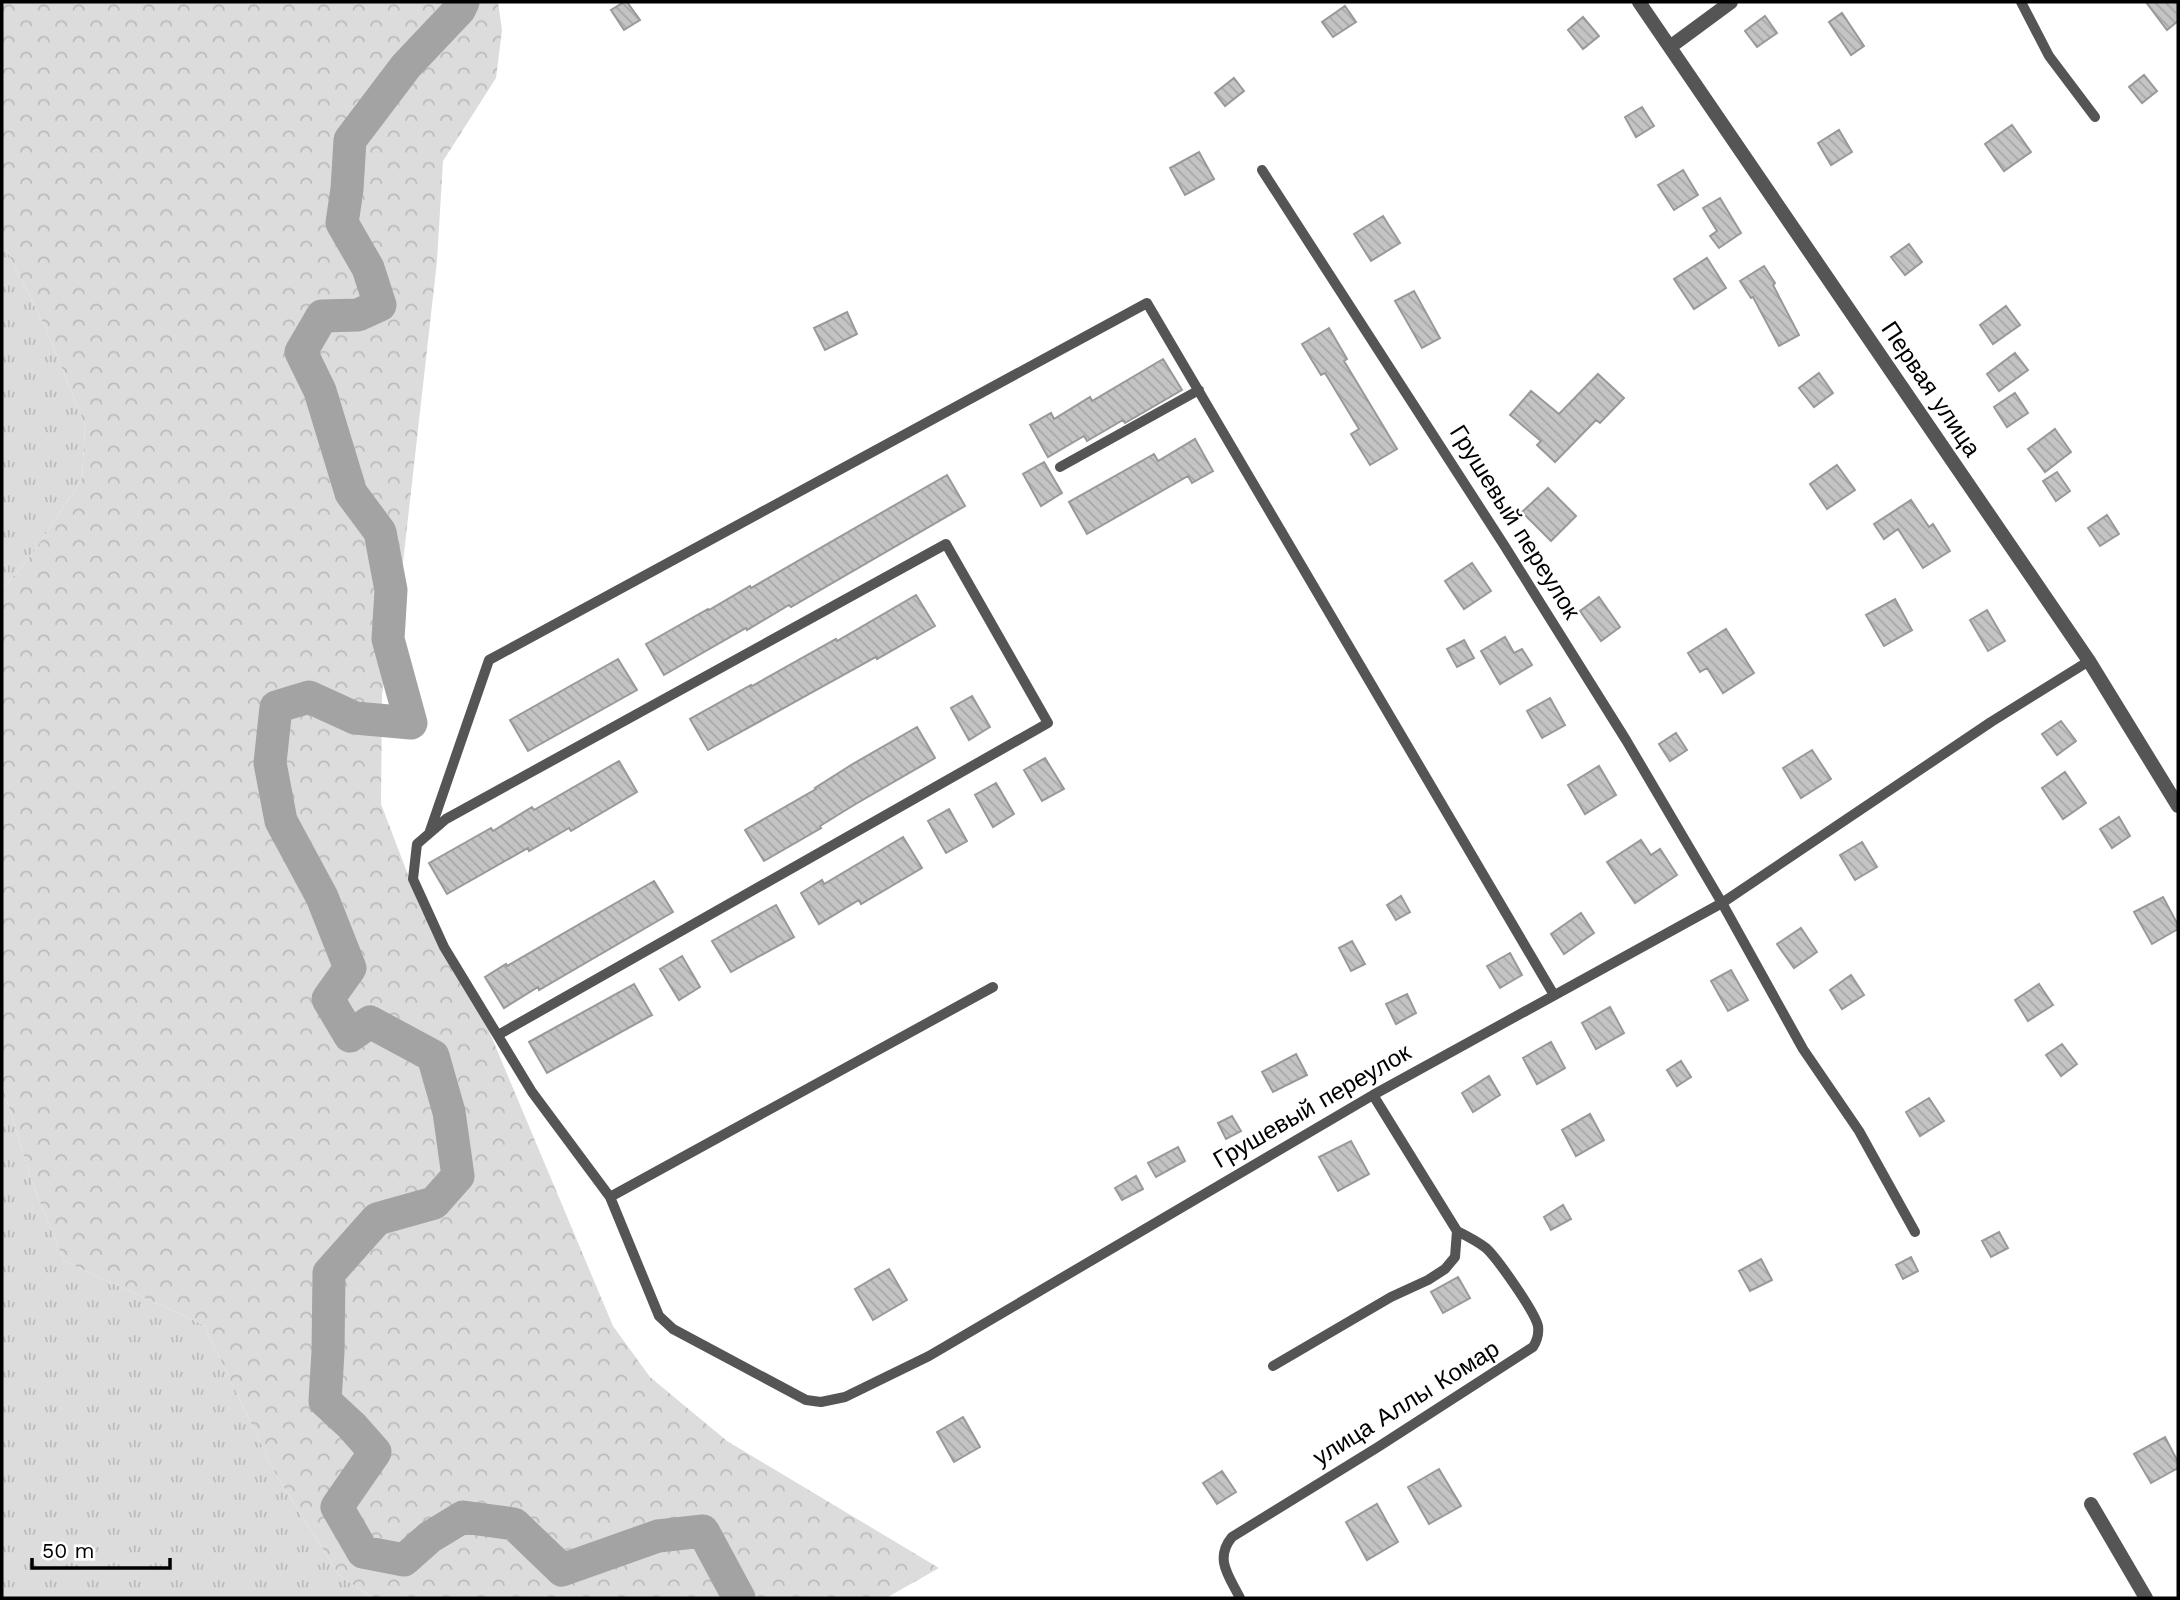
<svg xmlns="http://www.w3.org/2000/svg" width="2180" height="1600" font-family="'Work Sans',sans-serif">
	<defs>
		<pattern id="grass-tufts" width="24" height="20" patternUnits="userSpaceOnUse" patternTransform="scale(1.75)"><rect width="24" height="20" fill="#dcdcdc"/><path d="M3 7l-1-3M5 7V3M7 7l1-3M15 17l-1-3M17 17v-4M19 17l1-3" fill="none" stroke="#bbb"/></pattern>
		<pattern id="forest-crowns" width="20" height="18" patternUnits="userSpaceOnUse" patternTransform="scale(1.75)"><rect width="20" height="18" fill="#dcdcdc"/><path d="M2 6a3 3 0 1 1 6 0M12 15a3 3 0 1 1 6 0" fill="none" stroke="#bbb"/></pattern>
		<pattern id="building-back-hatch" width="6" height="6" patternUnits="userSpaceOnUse" patternTransform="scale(1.75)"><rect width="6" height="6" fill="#c4c4c4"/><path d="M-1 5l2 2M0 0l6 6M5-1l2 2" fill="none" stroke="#a7a7a7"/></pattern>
	</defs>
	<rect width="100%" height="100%" fill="#fff"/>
	<path fill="url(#grass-tufts)" d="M2 241 45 327 85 425 82 479 33 553 2 590Z
		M2 1085 33 1185 64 1261 204 1325 275 1473 339 1575 373 1598H2Z"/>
	<path fill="url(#forest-crowns)" d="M2 2H498L502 30 496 78 443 161 437 261 398 607 382 694 381 804 421 909 478 1005 613 1326 650 1377 727 1441 939 1568 886 1598H373L339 1575 275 1473 204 1325 64 1261 33 1185 2 1085V590L33 553 82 479 85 425 45 327 2 241Z"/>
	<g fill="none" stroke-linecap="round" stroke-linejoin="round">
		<path stroke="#a3a3a3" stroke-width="33" d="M463 2 459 10 406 66 350 140 347 189 342 223 368 268 380 305 358 315 322 316 301 352 320 391 351 493 380 532 391 590 388 639 411 723 355 718 309 697 276 707 270 763 281 821 322 897 350 968 328 999 350 1036 370 1022 433 1056 449 1112 458 1176 434 1203 377 1219 329 1273 328 1352 325 1401 352 1426 375 1452 337 1507 363 1552 404 1560 430 1537 463 1517 514 1524 562 1570 658 1536 703 1531 739 1598"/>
	</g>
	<path fill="url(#building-back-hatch)" stroke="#999" stroke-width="2" d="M624 2H627L640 20 624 30 611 10Z
		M2146 2H2178V21L2167 30Z
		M1345 6 1356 22 1333 37 1322 22Z
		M1842 13 1864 46 1851 55 1829 22Z
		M1765 16 1777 33 1757 47 1745 31Z
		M1583 17 1599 36 1583 49 1568 30Z
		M2144 75 2157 91 2142 103 2129 87Z
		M1234 78 1244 91 1225 106 1215 93Z
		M1642 107 1654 126 1636 137 1625 117Z
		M2012 125 2031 152 2004 171 1985 144Z
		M1839 130 1852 152 1831 165 1818 143Z
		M1199 152 1214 179 1185 195 1170 168Z
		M1683 170 1698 195 1674 210 1658 185Z
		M1720 198 1741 233 1719 248 1710 236 1717 231 1703 208Z
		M1383 216 1400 243 1371 261 1354 234Z
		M1909 244 1922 262 1905 275 1891 257Z
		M1707 258 1726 288 1694 309 1674 279Z
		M1764 266 1775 283 1773 285 1799 335 1779 346 1753 297 1751 298 1740 281Z
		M1414 291 1440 338 1422 348 1395 301Z
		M2006 306 2020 325 1993 344 1980 325Z
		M847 312 857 334 825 350 814 328Z
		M1329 328 1347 359 1344 361 1397 449 1370 465 1351 434 1359 429 1325 373 1321 375 1302 344Z
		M2015 353 2028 370 1999 391 1987 374Z
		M1163 359 1182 390 1125 423 1123 420 1087 441 1084 436 1048 457 1030 425 1051 413 1054 419 1090 397 1092 401Z
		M1819 373 1833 393 1814 407 1799 388Z
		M1598 374 1624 398 1600 423 1596 420 1555 462 1537 445 1541 441 1510 415 1531 391 1559 414Z
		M2015 393 2028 413 2007 427 1994 407Z
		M2055 429 2071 452 2045 472 2028 449Z
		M1195 439 1213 471 1192 483 1188 476 1087 534 1069 502 1154 454 1158 461Z
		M1044 462 1062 493 1041 506 1023 474Z
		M1837 465 1855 490 1827 509 1810 484Z
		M2057 472 2070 491 2056 501 2043 481Z
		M947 475 965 506 791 607 789 605 747 630 746 628 664 675 646 644 708 609 709 610 750 586 751 588Z
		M1548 488 1576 516 1551 541 1522 512Z
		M1911 500 1929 527 1933 524 1950 551 1923 568 1898 529 1884 539 1874 524Z
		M2107 515 2119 534 2100 546 2088 528Z
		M1472 563 1491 591 1464 609 1445 581Z
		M916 595 935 626 877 659 876 657 708 750 690 719 751 685 752 686 836 639 837 641Z
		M1599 597 1620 627 1601 641 1580 611Z
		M1895 599 1912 630 1884 646 1866 615Z
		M1987 610 2005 641 1988 651 1970 620Z
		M1726 629 1754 673 1723 693 1707 668 1700 672 1688 653Z
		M1505 637 1514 653 1522 649 1532 665 1500 684 1481 651Z
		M1464 640 1474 658 1457 667 1447 649Z
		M618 659 637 690 528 751 510 720Z
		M972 696 990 727 969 740 951 708Z
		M1550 698 1565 725 1542 738 1527 711Z
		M2061 721 2076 741 2057 755 2042 734Z
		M917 727 935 758 854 805 820 826 821 828 764 861 745 830 816 789 815 788 851 765Z
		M1676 733 1687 750 1670 761 1659 744Z
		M1812 750 1831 779 1801 798 1783 768Z
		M1045 758 1064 789 1042 801 1024 770Z
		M619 761 637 792 571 831 569 828 529 851 528 848 447 894 429 863 491 828 493 831 532 807 534 810Z
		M1599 766 1616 795 1585 814 1568 785Z
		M2065 772 2086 803 2063 819 2042 788Z
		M996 783 1014 814 993 827 975 795Z
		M949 809 967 841 946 853 928 821Z
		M2119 817 2130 836 2112 848 2100 829Z
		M903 837 922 868 861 904 859 900 819 924 801 893 822 880 824 884Z
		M1641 840 1651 855 1660 849 1677 875 1635 903 1607 862Z
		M1862 842 1877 867 1855 880 1840 855Z
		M654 881 673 912 539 990 538 987 504 1008 485 977 506 964 507 966Z
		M1401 896 1410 912 1396 920 1387 905Z
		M2163 897 2178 925V929L2152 944 2134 912Z
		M776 905 794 937 731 972 712 941Z
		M1581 913 1594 933 1564 954 1551 934Z
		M1801 928 1817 952 1794 968 1777 944Z
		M1352 941 1365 964 1351 971 1339 948Z
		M1510 953 1522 975 1500 988 1487 966Z
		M682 956 700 987 679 1000 660 969Z
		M1731 970 1748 1000 1728 1011 1711 981Z
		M1851 975 1864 995 1842 1009 1830 990Z
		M634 984 652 1015 547 1073 529 1042Z
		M2039 984 2053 1005 2028 1021 2015 1000Z
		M1407 994 1416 1013 1396 1024 1386 1004Z
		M1610 1007 1624 1033 1596 1049 1582 1023Z
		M1551 1042 1565 1068 1537 1084 1523 1058Z
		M2062 1044 2077 1064 2061 1076 2046 1055Z
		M1296 1054 1307 1075 1273 1092 1262 1072Z
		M1681 1061 1691 1077 1677 1086 1667 1070Z
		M1489 1076 1500 1095 1473 1112 1462 1093Z
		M1929 1098 1944 1121 1920 1136 1906 1112Z
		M1590 1114 1604 1140 1576 1156 1562 1130Z
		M1232 1116 1241 1131 1226 1139 1218 1123Z
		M1351 1141 1369 1174 1338 1191 1319 1157Z
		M1178 1147 1185 1161 1156 1177 1148 1163Z
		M1136 1176 1143 1189 1122 1200 1115 1188Z
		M1563 1205 1571 1219 1551 1230 1544 1217Z
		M1999 1232 2008 1248 1991 1257 1982 1241Z
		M1911 1257 1918 1271 1903 1279 1896 1265Z
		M1761 1259 1772 1280 1750 1291 1739 1271Z
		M889 1269 907 1300 873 1320 855 1289Z
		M1458 1277 1470 1298 1443 1313 1431 1292Z
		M963 1417 980 1447 954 1462 937 1432Z
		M2165 1437 2178 1462V1468L2151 1483 2134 1454Z
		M1439 1469 1461 1506 1429 1524 1408 1487Z
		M1222 1471 1236 1492 1217 1504 1203 1483Z
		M1377 1504 1398 1542 1367 1560 1346 1522Z"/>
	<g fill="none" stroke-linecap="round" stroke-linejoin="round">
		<path stroke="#555" stroke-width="10" d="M2021 2 2049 56 2095 117
			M1262 170 1504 545 1626 740 1722 903 1803 1049 1859 1131 1915 1232
			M1060 467 1199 390
			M430 831 489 660 1147 303 1554 995
			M498 1035 1048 723 946 544 446 819 417 844 413 879 444 947 532 1092 610 1197 659 1316 673 1329 806 1400 821 1402 845 1397 929 1356 1373 1095 1722 903 1991 722 2089 661
			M610 1197 993 987
			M1273 1366 1391 1297 1428 1280 1445 1269 1455 1257 1457 1231 1373 1095
			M1240 1598C1229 1576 1214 1559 1232 1537L1378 1447 1533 1347C1537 1341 1539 1334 1538 1326 1535 1312 1497 1258 1486 1248 1477 1241 1467 1236 1457 1231"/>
		<path stroke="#555" stroke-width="14" d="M1639 2 2089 661 2178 806
			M1670 47 1731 2
			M2091 1504 2146 1598"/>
	</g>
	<g text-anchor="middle" stroke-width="5" stroke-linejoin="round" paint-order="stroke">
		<g font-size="24" fill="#000" stroke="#fff">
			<text transform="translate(1931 389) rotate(56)" y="8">Первая улица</text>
			<text transform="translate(1515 522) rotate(58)" y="8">Грушевый переулок</text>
			<text transform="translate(1312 1106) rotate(-30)" y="8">Грушевый переулок</text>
			<text transform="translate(1406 1403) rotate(-32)" y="8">улица Аллы Комар</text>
		</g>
	</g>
	<rect width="2180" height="1600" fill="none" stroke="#000000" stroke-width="7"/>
	<path d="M32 1558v10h138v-10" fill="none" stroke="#000000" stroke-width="3.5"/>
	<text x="42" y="1558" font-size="21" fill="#000000" stroke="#ffffff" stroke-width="5" paint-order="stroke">50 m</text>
</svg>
